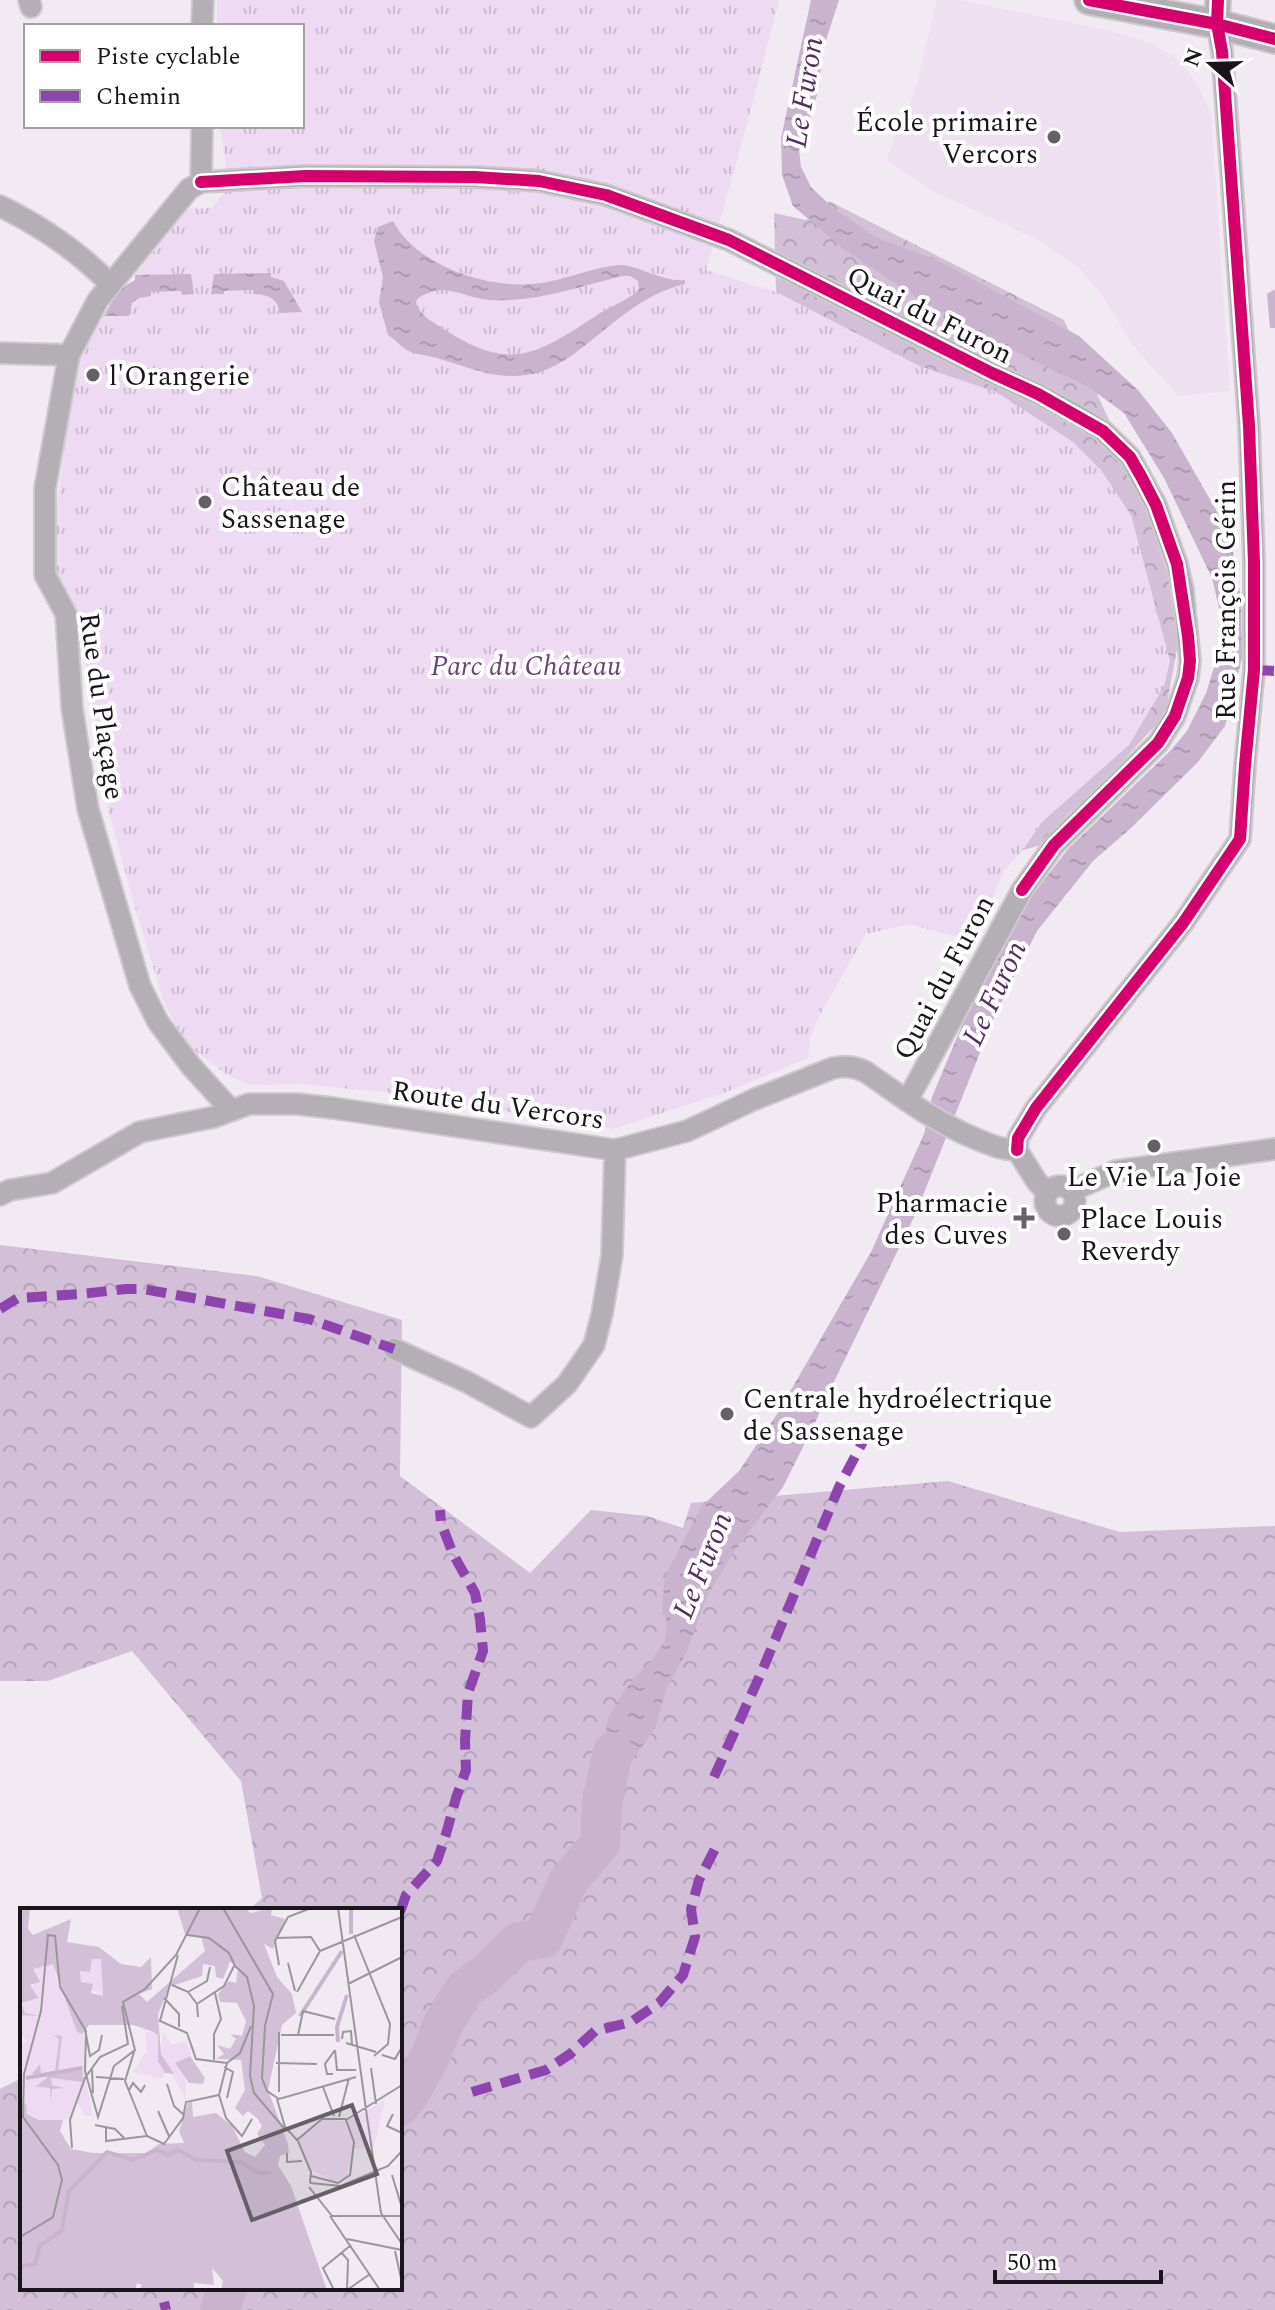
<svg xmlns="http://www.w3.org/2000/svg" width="1275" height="2310" font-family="Spectral,serif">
	<defs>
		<pattern id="forest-crowns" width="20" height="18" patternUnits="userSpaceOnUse" patternTransform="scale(2)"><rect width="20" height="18" fill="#d3bfd8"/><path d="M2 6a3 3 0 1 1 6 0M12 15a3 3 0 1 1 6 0" fill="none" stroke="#b5a3b9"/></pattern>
		<pattern id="park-tufts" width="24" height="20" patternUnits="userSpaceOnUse" patternTransform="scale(2)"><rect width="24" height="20" fill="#eedaf2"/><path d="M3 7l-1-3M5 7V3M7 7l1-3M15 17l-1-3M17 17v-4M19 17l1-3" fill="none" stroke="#ccbacf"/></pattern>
		<pattern id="water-ripples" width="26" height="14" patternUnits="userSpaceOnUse" patternTransform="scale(2)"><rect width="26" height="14" fill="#cab3cf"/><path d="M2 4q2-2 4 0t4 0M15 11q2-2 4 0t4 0" fill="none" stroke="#ad99b1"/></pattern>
	</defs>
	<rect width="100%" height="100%" fill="#f1eaf3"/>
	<path fill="#eee0f1" d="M937 0H961L1112 31 1153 44 1179 60 1198 85 1211 114 1230 391 1178 396 1132 344 1100 292 1080 269 1038 240 933 191 886 160 916 87Z"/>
	<path fill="url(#forest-crowns)" d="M829 201 1064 320 1138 485 1169 579 1178 643 1165 715 1096 790 1069 813 1041 845 1023 850 1001 803 998 393 919 366 776 292 774 213 806 220Z
		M0 1245 257 1276 402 1320 400 1476 530 1573 591 1510 647 1516 683 1528 691 1503 948 1481 1120 1532 1275 1526V2310H0V2089L22 2078V2288H400V1910H249L262 1898 241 1781 132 1651 48 1681H0Z"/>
	<path fill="url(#park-tufts)" d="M217 0H779L745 132 706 270 776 292 919 366 998 393 1073 442 1101 470 1131 515 1170 661 1164 686 1129 745 1042 822 1023 850 1003 872 975 942 910 924 866 934 817 1020 810 1038 808 1058 724 1093 613 1129 384 1092 300 1084 250 1085 229 1076 187 1045 165 1005 135 908 108 809 81 634 65 597 56 566 55 521 72 389 78 362 118 290 135 280V275L188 209 212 208 229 187 220 126H302V26H217Z"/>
	<path fill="url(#water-ripples)" fill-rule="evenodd" d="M811 0H839L822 52 819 89 799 150 801 167 811 187 832 207 875 237 937 260 1079 336 1138 390 1172 433 1223 522 1233 552 1241 598 1242 658 1225 726 1198 762 1131 828 1093 861 1037 931 995 1015 916 1213 827 1396 814 1425 783 1487 735 1550 707 1596 687 1651 667 1687 655 1728 602 1803 600 1759 609 1716 627 1686 651 1661 665 1641 667 1622 662 1607 665 1576 701 1507 739 1471 777 1414 871 1252 924 1134 932 1097 973 999 1011 923 1068 849 1171 750 1187 731 1206 693 1221 645 1219 608 1212 578 1164 478 1124 413 1087 386 1034 361 920 300 845 250 793 206 782 175 781 138Z
		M393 221C416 265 485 288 532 284 563 282 592 266 623 265 644 268 663 282 685 280V284C638 295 609 329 571 356 522 390 488 374 437 358 427 355 416 355 407 350 400 346 395 339 388 335L379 302 383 277 374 241 378 227ZM622 276H630L638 281 639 289C631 299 609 307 597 315 539 353 512 373 447 331 435 323 420 317 416 302L418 298C447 281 459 297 489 300 535 303 578 287 622 276Z
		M271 273V277L284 281 302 312 280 313C277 297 268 295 254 294L253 290 224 291V294H211L214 274Z
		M191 274 194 294 182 295 181 291 151 292V296L139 298 132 303 129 316H104L118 290 135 280V275Z
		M1275 289V328H1270L1267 294Z"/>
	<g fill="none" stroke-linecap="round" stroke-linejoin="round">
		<path stroke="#cab3cf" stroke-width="40" d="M400 2106 408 2096 430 2057 443 2024 464 1990 489 1971 519 1942 543 1938 569 1880 600 1844 602 1803 613 1752
			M220 2310 227 2288"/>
		<defs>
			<path id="minor" d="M29 0 31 7
				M202 26 203 0
				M201 182 202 126
				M0 206C41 226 78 251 110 284
				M0 353 69 355
				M230 1109 191 1066 158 1022 140 986 88 809 72 708 66 614 45 575V488L69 355 98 300 189 189 201 182 305 176 475 177 539 181 606 195 729 240 992 373 1038 394 1082 418 1103 431 1130 457 1156 505 1177 564 1183 590 1190 661 1188 678 1175 716 1158 743 1054 845 1022 890 907 1101
				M1017 1150 1018 1138 1036 1108 1183 923 1240 839 1245 765 1254 670V562L1249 426 1232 185 1222 51 1217 24
				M1017 1150 1037 1182 1047 1192
				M1045 1201a15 15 0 1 1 30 0a15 15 0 1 1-30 0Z
				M1071 1191 1116 1171 1275 1149
				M0 1195 10 1190 52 1183 140 1132 214 1117 249 1104H297L333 1108 615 1150 687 1131 753 1100 833 1068C846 1066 854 1066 866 1072 902 1097 933 1121 974 1138 989 1144 1001 1150 1017 1150
				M394 1349 467 1382 531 1417 567 1384 594 1345 602 1314 612 1255 615 1150"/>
			<path id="tertiary" d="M1217 24 1218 0"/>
			<path id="secondary" d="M1089 0 1217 24 1275 39"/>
		</defs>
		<use href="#minor" stroke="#cec9cf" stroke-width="24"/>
		<use href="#tertiary" stroke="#cec9cf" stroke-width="28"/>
		<use href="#secondary" stroke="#cec9cf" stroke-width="32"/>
		<use href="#minor" stroke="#b3afb4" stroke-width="20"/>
		<use href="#tertiary" stroke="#b3afb4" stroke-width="24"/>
		<use href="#secondary" stroke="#b3aeb3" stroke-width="28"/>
		<path stroke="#8e44ad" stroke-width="10" stroke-dasharray="20 10" stroke-linecap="butt" d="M1254 670 1275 671
			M0 1309 18 1298 81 1294 126 1289H143L309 1319 394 1349
			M714 1777 762 1671 839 1487 870 1428
			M400 1912 406 1895 437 1861 446 1834 456 1798 466 1770 465 1741 468 1693 483 1651 480 1619 475 1593 453 1554 441 1523 440 1510
			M472 2092 546 2070 570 2054 595 2031 631 2022 659 2003 683 1975 695 1937 691 1909 699 1880 717 1845
			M164 2302 166 2310"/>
		<defs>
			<path id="cycleway" d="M1089 0 1217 24 1275 39
				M201 182 305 176 475 177 539 181 606 195 729 240 992 373 1038 394 1103 431 1130 457 1142 478 1156 505 1177 564 1188 636 1190 661 1188 678 1175 716 1158 743 1054 845 1022 890
				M1017 1150 1018 1138 1036 1108 1183 923 1240 839 1245 765 1254 670V562L1249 426 1222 51 1217 24 1218 0"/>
		</defs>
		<use href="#cycleway" stroke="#fff" stroke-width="17"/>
		<use href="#cycleway" stroke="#d6006c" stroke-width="12"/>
	</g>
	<g fill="#656066" stroke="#fff" stroke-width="3">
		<circle cx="1054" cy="137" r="8"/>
		<circle cx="93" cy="375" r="8"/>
		<circle cx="205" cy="502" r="8"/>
		<circle cx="1154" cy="1146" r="8"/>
		<path d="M1020 1206h8v8h8v8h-8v8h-8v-8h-8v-8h8z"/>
		<circle cx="1064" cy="1234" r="8"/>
		<circle cx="727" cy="1414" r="8"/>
	</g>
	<g text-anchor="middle" stroke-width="8" stroke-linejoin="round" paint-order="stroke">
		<g font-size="28" fill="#19151a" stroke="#fff" text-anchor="start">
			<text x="1038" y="131" text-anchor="end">École primaire<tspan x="1038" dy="32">Vercors</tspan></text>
			<text x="109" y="385">l'Orangerie</text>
			<text x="221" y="496">Château de<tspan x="221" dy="32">Sassenage</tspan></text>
			<text x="1154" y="1186" text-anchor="middle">Le Vie La Joie</text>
			<text x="1008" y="1212" text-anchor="end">Pharmacie<tspan x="1008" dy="32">des Cuves</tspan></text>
			<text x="1080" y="1228">Place Louis<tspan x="1080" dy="32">Reverdy</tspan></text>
			<text x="743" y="1408">Centrale hydroélectrique<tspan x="743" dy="32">de Sassenage</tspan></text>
		</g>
		<g font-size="28" fill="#19151a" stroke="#fff">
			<text transform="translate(930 314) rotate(27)" y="10">Quai du Furon</text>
			<text transform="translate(1225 600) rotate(-90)" y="10">Rue François Gérin</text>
			<text transform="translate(103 706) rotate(82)" y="10">Rue du Plaçage</text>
			<text transform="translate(943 977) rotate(-62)" y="10">Quai du Furon</text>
			<text transform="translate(498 1104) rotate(8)" y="10">Route du Vercors</text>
		</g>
		<g font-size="28" font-style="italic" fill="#6c4375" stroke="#fff">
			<text x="526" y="675">Parc du Château</text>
		</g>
		<g font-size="30" font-style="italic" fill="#562e5f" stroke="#fff">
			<text transform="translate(804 92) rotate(-81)" y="10">Le Furon</text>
			<text transform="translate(994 993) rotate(-65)" y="10">Le Furon</text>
			<text transform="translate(702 1565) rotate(-68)" y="10">Le Furon</text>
		</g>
	</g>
	<g transform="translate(20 1908)">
		<rect width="382" height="382" fill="#f1eaf3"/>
		<path d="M72 51H81L84 89 61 74 59 62 70 64ZM23 55 33 56 38 78 64 120V166L73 208H65L57 193 49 211 24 214 0 201V137L8 133 0 127V107H19L4 105 1 95 16 74 13 61ZM34 127 42 129 38 164H60L62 174 31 170V177L45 179 32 180 31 195 30 180H16L28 169 15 165 20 156 21 165 35 163 39 130ZM125 123 138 127 145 165 141 171 113 164 127 143ZM143 124 152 137 165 133 169 139 171 147 155 155 165 171 166 192 141 146Z" fill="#eedaf2" fill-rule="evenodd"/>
		<path d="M0 0H10L8 21 13 27 51 11 47 34 79 39 101 56 121 59 131 49 132 81 119 86 127 94 185 43 181 29 165 26 157 0H226L230 5 252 0 251 7 265 11 253 41 244 36 257 69 272 86 276 105 262 117 248 182 268 236 269 245 260 248 258 257 271 278 307 382H201L203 373 192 360 194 377 174 375V382H119L122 377 117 375 115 382H0V201L6 195 7 206 19 212H43L40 223 51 241 73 245H126L139 236 164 235 159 223 168 195 172 194 173 209 196 205 212 218 225 244 235 249 245 237 237 226 242 218 237 210 228 203 223 208 215 200 225 182 221 152 196 151 204 146 197 137 210 141 216 131 210 126 222 128 226 113 217 95 200 94 198 86 209 73 216 75 218 59 210 54 203 71 196 69 195 58 183 56 182 68 149 79 138 106 141 146 154 166 145 165 138 153V127L131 123 113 117H69L62 126 57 124 33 56 13 61 20 74 10 77 18 90 1 95 5 105 20 108 0 107ZM72 51H81L83 88 71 85 73 76 61 74 60 63 70 64ZM34 127 42 128 38 164 62 158 63 170V174L31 170 32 177 45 180 32 181 31 195 30 180 15 179 28 169 12 166 20 156 21 165 35 163 39 131ZM170 148 185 170 183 176 169 175 155 155Z" fill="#d3bfd8" fill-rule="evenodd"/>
		<path d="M365 192 354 239 332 241 327 269 314 273 291 262 279 232 303 212 327 213Z" fill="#eedaf2"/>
		<path fill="none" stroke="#cab3cf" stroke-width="4" d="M331 0V26M280 108 322 43M318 134 317 119 327 87M6 170 62 160M0 359 15 356 20 338 42 322 49 283 87 244 113 252 137 242 148 247 158 242 176 252 221 254 238 265H251"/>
		<path fill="none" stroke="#9b959c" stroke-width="2" d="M203 0 253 86 245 118 242 170 247 183 259 191 336 169M318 0 348 216M167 27 189 30 209 45 215 58M334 27 370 116 368 136 354 148M256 30 291 29 300 43 382 9M158 47 140 113 167 125 176 151 207 155M268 55 275 83M259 57 255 33 268 9 291 0M215 58 227 69 234 98 230 168 234 185 264 220M328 76 382 49M152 77 168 84 187 73 190 59M168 84 177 96 178 109M277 84 300 43M144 90 159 106V119M177 96 204 78 214 58M65 121 70 148 79 142 82 127M259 124V184M261 127H314M278 127 283 103 315 111M322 131 323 124 331 123 332 136M326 135 356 144M315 142 317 162H336M114 144 105 173 127 228M362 147 375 151 382 139M194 152V126L201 111 195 85M207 155 199 187 206 210 222 228 232 211M207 155 220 145 231 118M256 155 297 156M204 159 213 164 207 190M351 160 356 196M72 161 73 185M313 166H307L305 156 315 142M76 169 104 171M147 176 154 198 164 207M303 179 314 208M109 182 113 175 121 184 125 177M257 191 265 219M138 203 149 228M373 206 367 218 382 225M319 209 329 170M326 212 382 177M348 215 361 305 382 336M75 217 95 221 104 230M86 219V233L127 228M265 219 278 233 291 264 290 275M127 228 144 236 163 210 166 194 199 187M277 232 302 211H326M52 240 50 212 65 170 80 149 108 136 102 98M267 245V254L282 253M372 267 382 300M291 268 318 275 330 267 334 234 326 212M290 275 321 278 368 258 382 243M289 279 312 308H382M310 308 360 382M0 329 33 309 42 272 38 257 3 209 4 166 21 103 28 27 35 28 40 79 66 123 65 163 78 209 94 158 115 142 103 94 125 81 156 47 180 0M327 331 382 342M375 343 382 375M321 344 328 352 327 382M314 382 303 360 331 337M327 382 350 366"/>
		<path fill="#656066" fill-opacity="0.15" stroke="#656066" stroke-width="4" d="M332 197 357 266 232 312 207 243Z"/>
		<rect width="382" height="382" fill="none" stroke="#19151a" stroke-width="4"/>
	</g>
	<rect x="24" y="24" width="280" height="104" fill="#ffffff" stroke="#a3a1a3" stroke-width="2"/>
	<rect x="40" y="50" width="40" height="12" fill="#d6006c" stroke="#a3a1a3" stroke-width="2"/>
	<text x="96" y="64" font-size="24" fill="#19151a">Piste cyclable</text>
	<rect x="40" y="90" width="40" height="12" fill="#8e44ad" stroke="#a3a1a3" stroke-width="2"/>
	<text x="96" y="104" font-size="24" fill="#19151a">Chemin</text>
	<g transform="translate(1211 64) rotate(290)" stroke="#ffffff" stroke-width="6" paint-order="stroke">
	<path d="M0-6L14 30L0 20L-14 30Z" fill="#19151a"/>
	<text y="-12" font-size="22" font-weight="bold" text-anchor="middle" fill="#19151a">N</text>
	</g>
	<path d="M995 2270v12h166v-12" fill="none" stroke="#19151a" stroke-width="4"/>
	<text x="1007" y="2270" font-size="24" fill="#19151a" stroke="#ffffff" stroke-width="6" paint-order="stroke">50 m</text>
</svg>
